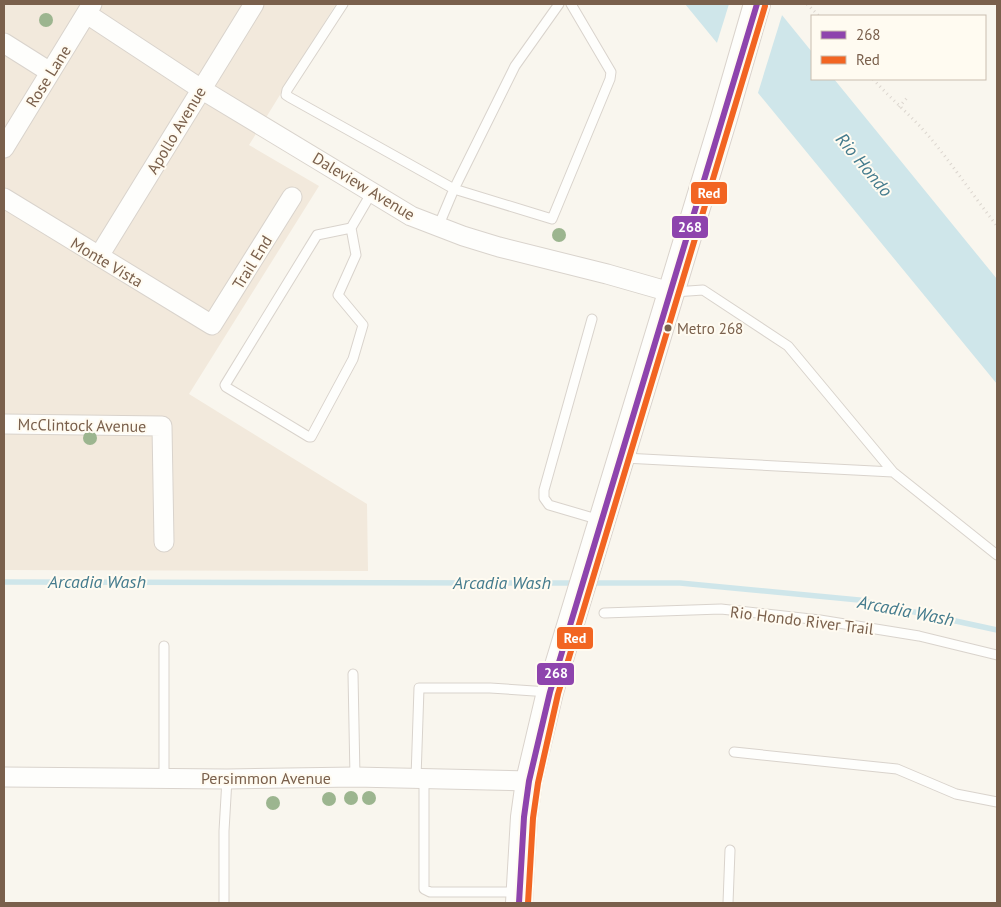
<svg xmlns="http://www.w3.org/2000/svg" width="1001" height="907" font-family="'PT Sans',sans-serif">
	<rect width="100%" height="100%" fill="#f9f6ee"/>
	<path fill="#f2e9dc" d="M4 4H336L249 145 319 186 189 394 367 504 368 571 4 570Z"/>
	<path fill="#cfe6ea" d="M685 4H773L812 52V79H834L997 279V384Z"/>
	<path fill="#f9f6ee" d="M729 4H776L783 12 757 96 716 46Z"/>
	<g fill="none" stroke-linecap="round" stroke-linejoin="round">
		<path stroke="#cfe6ea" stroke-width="5.5" d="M4 582 577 583
			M591 583H680L859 600 997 630"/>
		<defs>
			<path id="service" d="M343 4 287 90 286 95 289 97 454 189 552 219 610 79 611 72 571 4
				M438 227 454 189 515 66 559 4
				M351 228 356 255 338 295 363 325 353 359 311 437H309L226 387 225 385 317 235 351 228 372 192
				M592 319 544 490V498L549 505 600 520
				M624 458 893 472 788 346 703 290 674 292
				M893 472 997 555
				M604 613 721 609 820 620 919 636 997 655
				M353 674 355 777
				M734 752 897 769 956 794 997 802
				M164 778V646
				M416 778 419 688H490L549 692
				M424 778V889L430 892H517
				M224 903V831L227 779
				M728 903 730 850"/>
			<path id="minor" d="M87 14 201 89 411 216 463 236 499 247 607 274 670 292
				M4 43 50 72
				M4 148 92 4
				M4 198 212 325 292 197
				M99 256 254 4
				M4 424 162 426 164 542
				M4 777 227 779 355 777 529 781"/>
			<path id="secondary" d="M519 903 524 817 529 781 550 692 724 118 757 4"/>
		</defs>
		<use href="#service" stroke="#d9d3cc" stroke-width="11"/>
		<use href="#minor" stroke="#d9d3cc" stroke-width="21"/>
		<use href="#secondary" stroke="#dad3cc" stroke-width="28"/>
		<path stroke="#dcd6cf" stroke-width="3" stroke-dasharray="1 4" stroke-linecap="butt" d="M807 4 819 16
			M873 79C892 100 914 118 932 140 955 168 975 198 997 226
			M899 107 907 98"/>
		<use href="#service" stroke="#fefefc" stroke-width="9"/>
		<use href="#minor" stroke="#fefefc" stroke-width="19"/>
		<use href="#secondary" stroke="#fefefc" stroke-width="26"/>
		<defs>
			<path id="bus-1" d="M519 903 524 817 529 781 550 692 757 4"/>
			<path id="bus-2" d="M528 903 533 818 538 783 558 694 765 6"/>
		</defs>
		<use href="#bus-1" stroke="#fffbf1" stroke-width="10"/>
		<use href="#bus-2" stroke="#fffbf1" stroke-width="10"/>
		<use href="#bus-1" stroke="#8e44ad" stroke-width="6"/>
		<use href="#bus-2" stroke="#f26522" stroke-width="6"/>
	</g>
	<g fill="#9cb58f">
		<circle cx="46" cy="20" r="7"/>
		<circle cx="559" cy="235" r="7"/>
		<circle cx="90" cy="438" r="7"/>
		<circle cx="351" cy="798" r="7"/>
		<circle cx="369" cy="798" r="7"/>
		<circle cx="329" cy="799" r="7"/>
		<circle cx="273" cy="803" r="7"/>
	</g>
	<circle fill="#7a604c" stroke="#fffbf1" stroke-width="2" cx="668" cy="328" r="4.5"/>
	<g text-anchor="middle" stroke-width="4" stroke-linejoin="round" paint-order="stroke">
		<g font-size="15" fill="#7a604c" stroke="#fffbf1" text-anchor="start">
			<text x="677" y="334">Metro 268</text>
		</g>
		<g font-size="16" fill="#7a604c" stroke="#fffbf1">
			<text transform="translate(48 76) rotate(-58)" y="6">Rose Lane</text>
			<text transform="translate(176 130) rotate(-59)" y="6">Apollo Avenue</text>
			<text transform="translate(364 186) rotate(31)" y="6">Daleview Avenue</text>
			<text transform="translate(107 262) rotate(31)" y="6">Monte Vista</text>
			<text transform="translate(252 262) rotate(-58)" y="6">Trail End</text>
			<text transform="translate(82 425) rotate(1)" y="6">McClintock Avenue</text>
			<text transform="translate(802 620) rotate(7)" y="6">Rio Hondo River Trail</text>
			<text x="266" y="784">Persimmon Avenue</text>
		</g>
		<g font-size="18" font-style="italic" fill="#447b8d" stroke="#fffbf1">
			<text transform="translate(864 165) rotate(50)" y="6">Rio Hondo</text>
			<text x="97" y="588">Arcadia Wash</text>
			<text x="502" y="589">Arcadia Wash</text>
			<text transform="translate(906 611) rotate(11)" y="6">Arcadia Wash</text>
		</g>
	</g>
	<g stroke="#fffbf1" stroke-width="2">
		<rect x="690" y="181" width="38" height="24" rx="5" fill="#f26522"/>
		<rect x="671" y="215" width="38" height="24" rx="5" fill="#8e44ad"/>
		<rect x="556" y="626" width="38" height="24" rx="5" fill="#f26522"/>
		<rect x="536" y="662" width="39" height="24" rx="5" fill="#8e44ad"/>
	</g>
	<g font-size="14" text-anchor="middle" font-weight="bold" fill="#fff">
		<text x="709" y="198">Red</text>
		<text x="690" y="232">268</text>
		<text x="575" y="643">Red</text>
		<text x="556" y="678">268</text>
	</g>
	<rect width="1001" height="907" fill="none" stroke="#7a604c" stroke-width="10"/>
	<rect x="811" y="15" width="175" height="65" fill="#fffbf1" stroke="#cabdaf"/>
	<rect x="821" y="31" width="25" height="8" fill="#8e44ad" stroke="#cabdaf"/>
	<text x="856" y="40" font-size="15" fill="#7a604c">268</text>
	<rect x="821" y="56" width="25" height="8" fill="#f26522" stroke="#cabdaf"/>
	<text x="856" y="65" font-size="15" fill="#7a604c">Red</text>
</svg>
